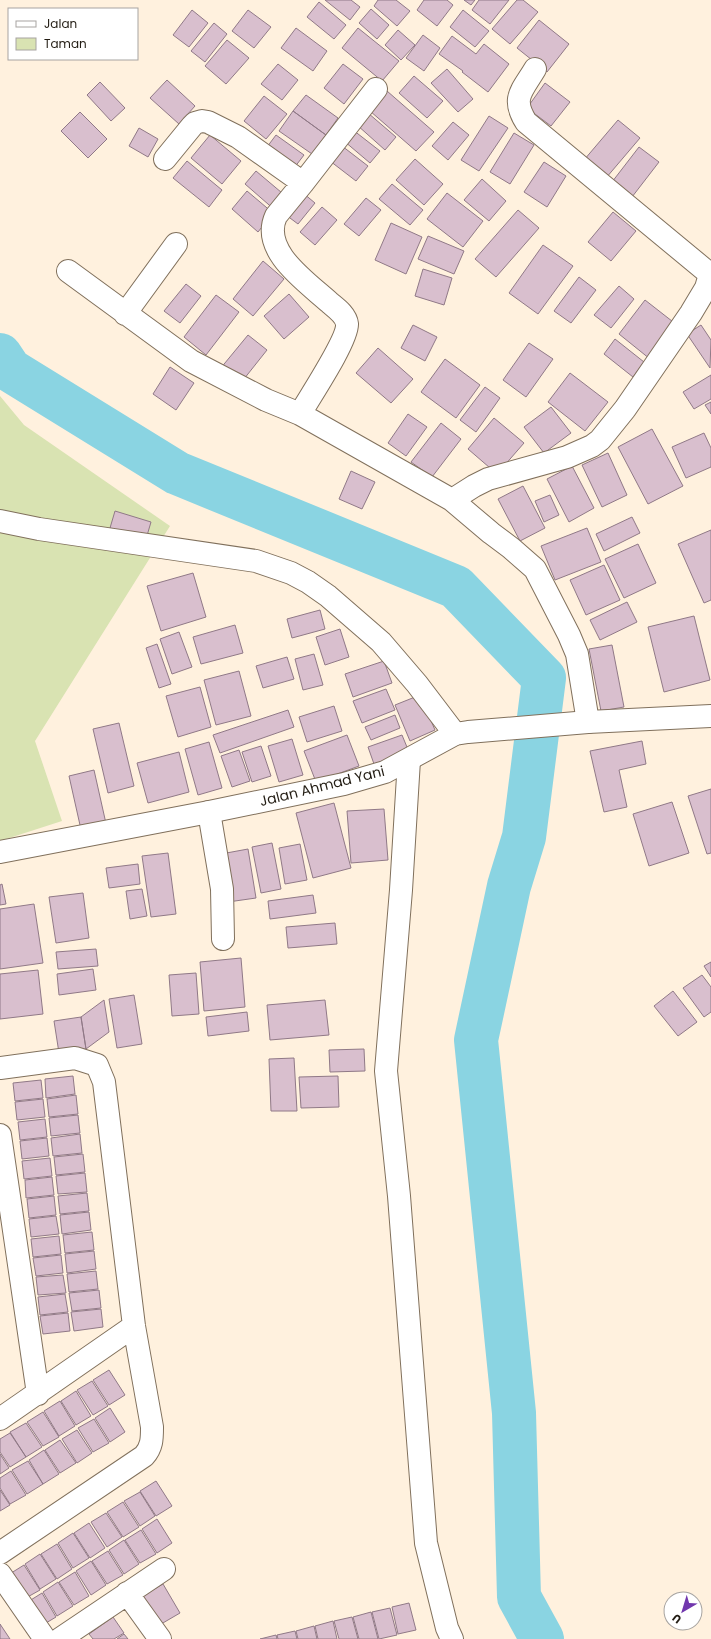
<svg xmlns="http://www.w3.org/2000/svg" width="711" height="1639" font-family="Poppins,sans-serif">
	<rect width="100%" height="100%" fill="#fff1de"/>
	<path fill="#d9e3b2" d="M0 396 24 425 170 526 35 741 62 821 0 841Z"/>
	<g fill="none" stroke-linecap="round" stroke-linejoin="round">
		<path stroke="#8ad4e2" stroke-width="44" d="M0 355 10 370 177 473 456 587 544 678 524 837 509 886 476 1040 514 1413 519 1597 542 1639"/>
	</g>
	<path fill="#d9bfce" stroke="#907987" d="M325 0H351L360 7 350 20Z
		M378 0H396L410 11 397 26 374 6Z
		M424 0H447L453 5 437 26 417 10Z
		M464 0H475L471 5Z
		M479 0H509L490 24 472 10Z
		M517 0H523L538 12 510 44 492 29Z
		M319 2 346 25 334 39 307 17Z
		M371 9 389 25 377 39 359 23Z
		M192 10 208 23 189 47 173 35Z
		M248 10 271 27 254 48 232 31Z
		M463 10 489 31 475 47 450 27Z
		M539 20 569 44 547 72 517 48Z
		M214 23 227 34 205 62 191 51Z
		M296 28 327 51 313 71 281 48Z
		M358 28 399 61 382 81 342 48Z
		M398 30 415 45 401 60 385 45Z
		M423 35 440 48 424 71 406 58Z
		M452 36 476 54 484 44 509 64 488 92 462 72 463 71 439 54Z
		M227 40 249 58 226 84 205 66Z
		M278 64 298 80 282 100 261 84Z
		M343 64 363 79 344 104 324 88Z
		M447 69 473 99 458 112 431 83Z
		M414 76 443 101 427 118 399 93Z
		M167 80 195 106 179 124 150 98Z
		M100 82 125 108 111 121 87 95Z
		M545 83 570 102 551 126 527 108Z
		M387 91 434 132 416 151 370 111Z
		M306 95 338 118 326 135 293 111Z
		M264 96 287 114 266 139 244 121Z
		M293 111 326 135 312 154 279 131Z
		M80 112 107 139 88 158 61 131Z
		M368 113 396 137 385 150 357 125Z
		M489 116 508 128 479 171 461 160Z
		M618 120 640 138 606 178 584 160Z
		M453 122 469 135 448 160 432 146Z
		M139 128 158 139 148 157 129 146Z
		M353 130 380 151 370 163 344 141Z
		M514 133 534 145 510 184 490 172Z
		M210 135 241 161 222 184 191 158Z
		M276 135 304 155 291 172 264 151Z
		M342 146 368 166 356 181 330 161Z
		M639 147 659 162 632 197 612 182Z
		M415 159 443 184 424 205 396 180Z
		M187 161 222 190 209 207 173 178Z
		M544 162 566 176 547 207 524 192Z
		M256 171 288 198 276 211 245 184Z
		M482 179 506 201 489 221 464 200Z
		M392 184 423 210 410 225 379 199Z
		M247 191 273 213 258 232 232 209Z
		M303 193 315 203 298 224 286 215Z
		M447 193 483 221 463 247 427 219Z
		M366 198 381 210 359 236 344 224Z
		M322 207 337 220 315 245 300 232Z
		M518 210 539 228 496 277 475 259Z
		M613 212 636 231 611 261 588 242Z
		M391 223 422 237 406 274 375 260Z
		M428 236 464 251 454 274 418 259Z
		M543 245 573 266 538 314 509 293Z
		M263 261 284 279 253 316 233 299Z
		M423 269 452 278 444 305 415 296Z
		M579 277 596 290 571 323 554 311Z
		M186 284 201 296 180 323 164 311Z
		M619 286 634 299 611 328 594 315Z
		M289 294 309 317 284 339 264 316Z
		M216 295 239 312 206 355 184 337Z
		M645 300 677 325 650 359 619 334Z
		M413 325 437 337 425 361 401 348Z
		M701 325 711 340 710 368 687 334Z
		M248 335 267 350 240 384 220 369Z
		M615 339 644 362 633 377 604 354Z
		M529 343 553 359 526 397 503 380Z
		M378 348 413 379 391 403 356 373Z
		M445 359 480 385 456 418 421 392Z
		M170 367 194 383 176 410 153 394Z
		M570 373 608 402 585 431 548 402Z
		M711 375V399L694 409 683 392Z
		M485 387 500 398 476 432 460 420Z
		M711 402V414L705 405Z
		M551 407 571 433 544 453 524 427Z
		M408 414 427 427 406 456 388 443Z
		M494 418 524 443 497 474 468 449Z
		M441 423 461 439 432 477 411 462Z
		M652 429 683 486 648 504 618 447Z
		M704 433 711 448V467L686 478 672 447Z
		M608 453 627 495 602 507 582 465Z
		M572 466 594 508 569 522 547 479Z
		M351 471 375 482 362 509 339 499Z
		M523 486 545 528 520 541 498 499Z
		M550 495 559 515 544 522 535 501Z
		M115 511 151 522 146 539 110 528Z
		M632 517 640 533 604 551 596 534Z
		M587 528 601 562 555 580 541 546Z
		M711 530V600L704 603 678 544Z
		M638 544 656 583 624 598 605 559Z
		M604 565 620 600 586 615 570 580Z
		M193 573 206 617 161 631 147 586Z
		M627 602 637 622 600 640 590 620Z
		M320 610 325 629 292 638 287 619Z
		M694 616 710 680 664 692 648 627Z
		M235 625 243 653 201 664 193 637Z
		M340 629 349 657 325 665 316 637Z
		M179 632 192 667 172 674 160 639Z
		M157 644 171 684 159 688 146 648Z
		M612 645 624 707 601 711 589 649Z
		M314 654 323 685 303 690 295 659Z
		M287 657 294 679 263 688 256 666Z
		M384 661 392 683 353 697 345 674Z
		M239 671 251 716 216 725 204 680Z
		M200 687 211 727 178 737 166 696Z
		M386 689 395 710 362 723 353 701Z
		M420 695 435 730 410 741 395 705Z
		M334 706 342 731 307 742 299 717Z
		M288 710 294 727 220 753 213 735Z
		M395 715 400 728 371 740 365 727Z
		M119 723 134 786 108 793 93 729Z
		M347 735 359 766 316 782 304 751Z
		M402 735 409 752 374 764 368 747Z
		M292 739 303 775 279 782 268 746Z
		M642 741 646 764 619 770 627 807 604 812 590 751Z
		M209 742 222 788 198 795 185 749Z
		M261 746 271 776 252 782 242 752Z
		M239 750 250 781 232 787 221 756Z
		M179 752 189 792 148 803 137 763Z
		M94 770 107 828 82 834 69 776Z
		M711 789V853L707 854 688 796Z
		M672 802 689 853 649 866 633 814Z
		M334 803 351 868 313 878 296 813Z
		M384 809 388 860 351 863 347 811Z
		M272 843 281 889 261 893 252 847Z
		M300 844 307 880 285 884 279 848Z
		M248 849 256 898 228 902 221 854Z
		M168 853 176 914 151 917 142 856Z
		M138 864 140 884 109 888 106 868Z
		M2 884 6 904 0 905V885Z
		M142 889 147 916 130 919 126 891Z
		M83 893 89 938 56 943 49 897Z
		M313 895 316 913 270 919 268 901Z
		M34 904 43 963 0 969V909Z
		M335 923 337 944 288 948 286 927Z
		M96 949 98 966 58 969 56 952Z
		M241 958 245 1007 204 1011 200 962Z
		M711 962V977L704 966Z
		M93 969 96 990 59 995 57 974Z
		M38 970 43 1014 0 1019V974Z
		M196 973 199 1014 172 1016 169 975Z
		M702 975 711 987V1012L704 1017 683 988Z
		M673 991 697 1022 678 1036 654 1006Z
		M134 995 142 1044 117 1048 109 999Z
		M104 1000 109 1032 86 1049 81 1017Z
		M325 1000 329 1035 270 1040 267 1005Z
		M247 1012 249 1031 208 1036 206 1017Z
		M81 1017 86 1049 59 1053 54 1021Z
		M364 1049 365 1071 330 1072 329 1050Z
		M294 1058 297 1111H271L269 1059Z
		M73 1076 75 1094 46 1098 45 1079Z
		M338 1076 339 1107 301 1108 299 1077Z
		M41 1080 43 1098 15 1101 13 1083Z
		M76 1095 78 1114 49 1117 47 1099Z
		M43 1099 45 1117 17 1120 15 1102Z
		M78 1115 80 1133 51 1136 49 1118Z
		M45 1119 47 1137 20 1140 18 1122Z
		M80 1134 82 1153 53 1156 51 1138Z
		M47 1138 49 1156 22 1159 20 1141Z
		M83 1154 85 1172 56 1175 54 1157Z
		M50 1158 52 1176 24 1179 22 1161Z
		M85 1173 87 1192 58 1194 56 1176Z
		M52 1177 54 1195 26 1198 25 1180Z
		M87 1193 89 1211 60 1214 58 1196Z
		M54 1196 56 1215 29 1218 27 1199Z
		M89 1212 91 1230 62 1234 60 1215Z
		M56 1216 59 1234 31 1237 29 1219Z
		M92 1232 94 1250 65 1253 63 1235Z
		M59 1236 61 1254 33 1257 31 1239Z
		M94 1251 96 1269 67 1273 65 1254Z
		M61 1255 63 1273 36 1276 33 1258Z
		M96 1271 98 1289 69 1292 67 1274Z
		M63 1275 66 1293 38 1295 36 1277Z
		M99 1290 101 1308 72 1311 69 1293Z
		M65 1294 68 1312 40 1315 38 1297Z
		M101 1309 103 1327 74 1331 71 1312Z
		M68 1313 70 1331 43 1334 40 1316Z
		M109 1370 125 1395 109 1405 93 1380Z
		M92 1381 108 1406 93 1415 77 1390Z
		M76 1391 91 1416 76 1425 61 1401Z
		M60 1401 75 1426 59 1436 44 1411Z
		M110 1408 125 1432 110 1442 95 1418Z
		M43 1412 59 1437 43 1446 27 1422Z
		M94 1419 109 1443 93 1452 78 1428Z
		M26 1423 42 1447 26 1457 10 1432Z
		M77 1430 92 1453 77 1463 62 1439Z
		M10 1433 26 1457 10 1467 0 1452V1439Z
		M60 1440 76 1463 60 1473 45 1450Z
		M44 1450 59 1474 43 1484 29 1460Z
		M0 1454 9 1468 0 1474Z
		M28 1461 43 1484 27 1494 12 1470Z
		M11 1471 26 1495 10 1504 0 1488V1478Z
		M156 1481 172 1506 156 1516 140 1491Z
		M0 1490 10 1505 0 1511Z
		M140 1492 155 1516 140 1526 124 1501Z
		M123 1502 139 1527 123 1537 107 1512Z
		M106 1513 122 1537 107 1547 91 1522Z
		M157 1519 172 1543 157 1553 142 1529Z
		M89 1523 105 1548 90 1558 74 1533Z
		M141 1530 156 1554 140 1563 125 1540Z
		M73 1533 89 1558 73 1568 58 1543Z
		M124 1540 139 1564 124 1574 109 1550Z
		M57 1544 72 1569 57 1579 41 1554Z
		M108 1551 123 1575 107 1584 92 1561Z
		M40 1554 56 1579 40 1589 25 1564Z
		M91 1561 106 1585 91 1595 76 1571Z
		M24 1565 40 1590 24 1599 8 1575Z
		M75 1572 89 1596 74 1605 59 1582Z
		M58 1582 73 1606 57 1616 43 1592Z
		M163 1584 180 1613 156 1627 139 1598Z
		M42 1593 56 1617 41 1626 26 1603Z
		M409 1603 416 1630 398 1634 392 1607Z
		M390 1608 397 1635 379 1639 372 1612Z
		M371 1612 378 1639H359L353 1617Z
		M113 1617 124 1633 114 1639H93L89 1634Z
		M352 1617 358 1639H339L334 1621Z
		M333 1621 337 1639H318L315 1626Z
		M0 1624 10 1639H0Z
		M314 1626 317 1639H298L296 1631Z
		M295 1631 297 1639H278L277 1635Z
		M124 1634 128 1639H117Z
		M276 1635 277 1639H260Z"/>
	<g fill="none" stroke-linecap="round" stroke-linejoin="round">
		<defs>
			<path id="minor" d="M535 69C522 91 511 98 526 122L711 275
				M165 159 192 126 195 123 202 121 208 122 238 137 303 183
				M68 271 191 361 266 400 300 414 452 500 491 533 511 548 535 569 569 635 577 654 588 722
				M125 314 176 244
				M300 414C309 398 348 340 347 324 346 315 336 308 330 303 307 282 260 251 276 216L303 183 376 89
				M452 500 474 486 488 479 567 457 592 446 600 440 625 409 691 313 706 288 710 274
				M0 521 39 529 256 561 291 573 308 582 328 596 381 642 417 684 455 734
				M409 760 401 890 386 1071 399 1196 426 1543 447 1628 452 1639
				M209 812 222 889 223 939
				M0 1068 75 1058 97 1065 104 1082 134 1326 152 1427C152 1439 152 1447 144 1456L0 1553
				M0 1135 38 1394
				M0 1419 134 1326
				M0 1574 45 1639
				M127 1593 160 1639
				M60 1639 164 1569"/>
			<path id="tertiary" d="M0 852 209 812 344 784 385 772 455 734 468 732 588 722 711 716"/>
		</defs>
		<use href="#minor" stroke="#80705c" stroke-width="24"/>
		<use href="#tertiary" stroke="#80705c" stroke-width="24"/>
		<use href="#minor" stroke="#fff" stroke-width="22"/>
		<use href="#tertiary" stroke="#fff" stroke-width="22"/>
	</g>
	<g text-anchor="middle" stroke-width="3.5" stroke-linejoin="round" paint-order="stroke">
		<g font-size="14" fill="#221c13" stroke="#fff">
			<text transform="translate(322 786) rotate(-14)" y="5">Jalan Ahmad Yani</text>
		</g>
	</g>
	<rect x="8" y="8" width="130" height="52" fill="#ffffff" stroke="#a7a4a1"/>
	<rect x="16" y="21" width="20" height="6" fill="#ffffff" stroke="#a7a4a1"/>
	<text x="44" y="28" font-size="12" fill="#221c13">Jalan</text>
	<rect x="16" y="38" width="20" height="12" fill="#d9e3b2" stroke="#a7a4a1"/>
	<text x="44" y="48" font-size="12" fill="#221c13">Taman</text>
	<g transform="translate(683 1611) rotate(218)"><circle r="19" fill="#ffffff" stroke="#a7a4a1"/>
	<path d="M0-3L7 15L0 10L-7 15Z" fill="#7137ad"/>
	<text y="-6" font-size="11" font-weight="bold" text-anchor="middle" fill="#221c13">U</text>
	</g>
</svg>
